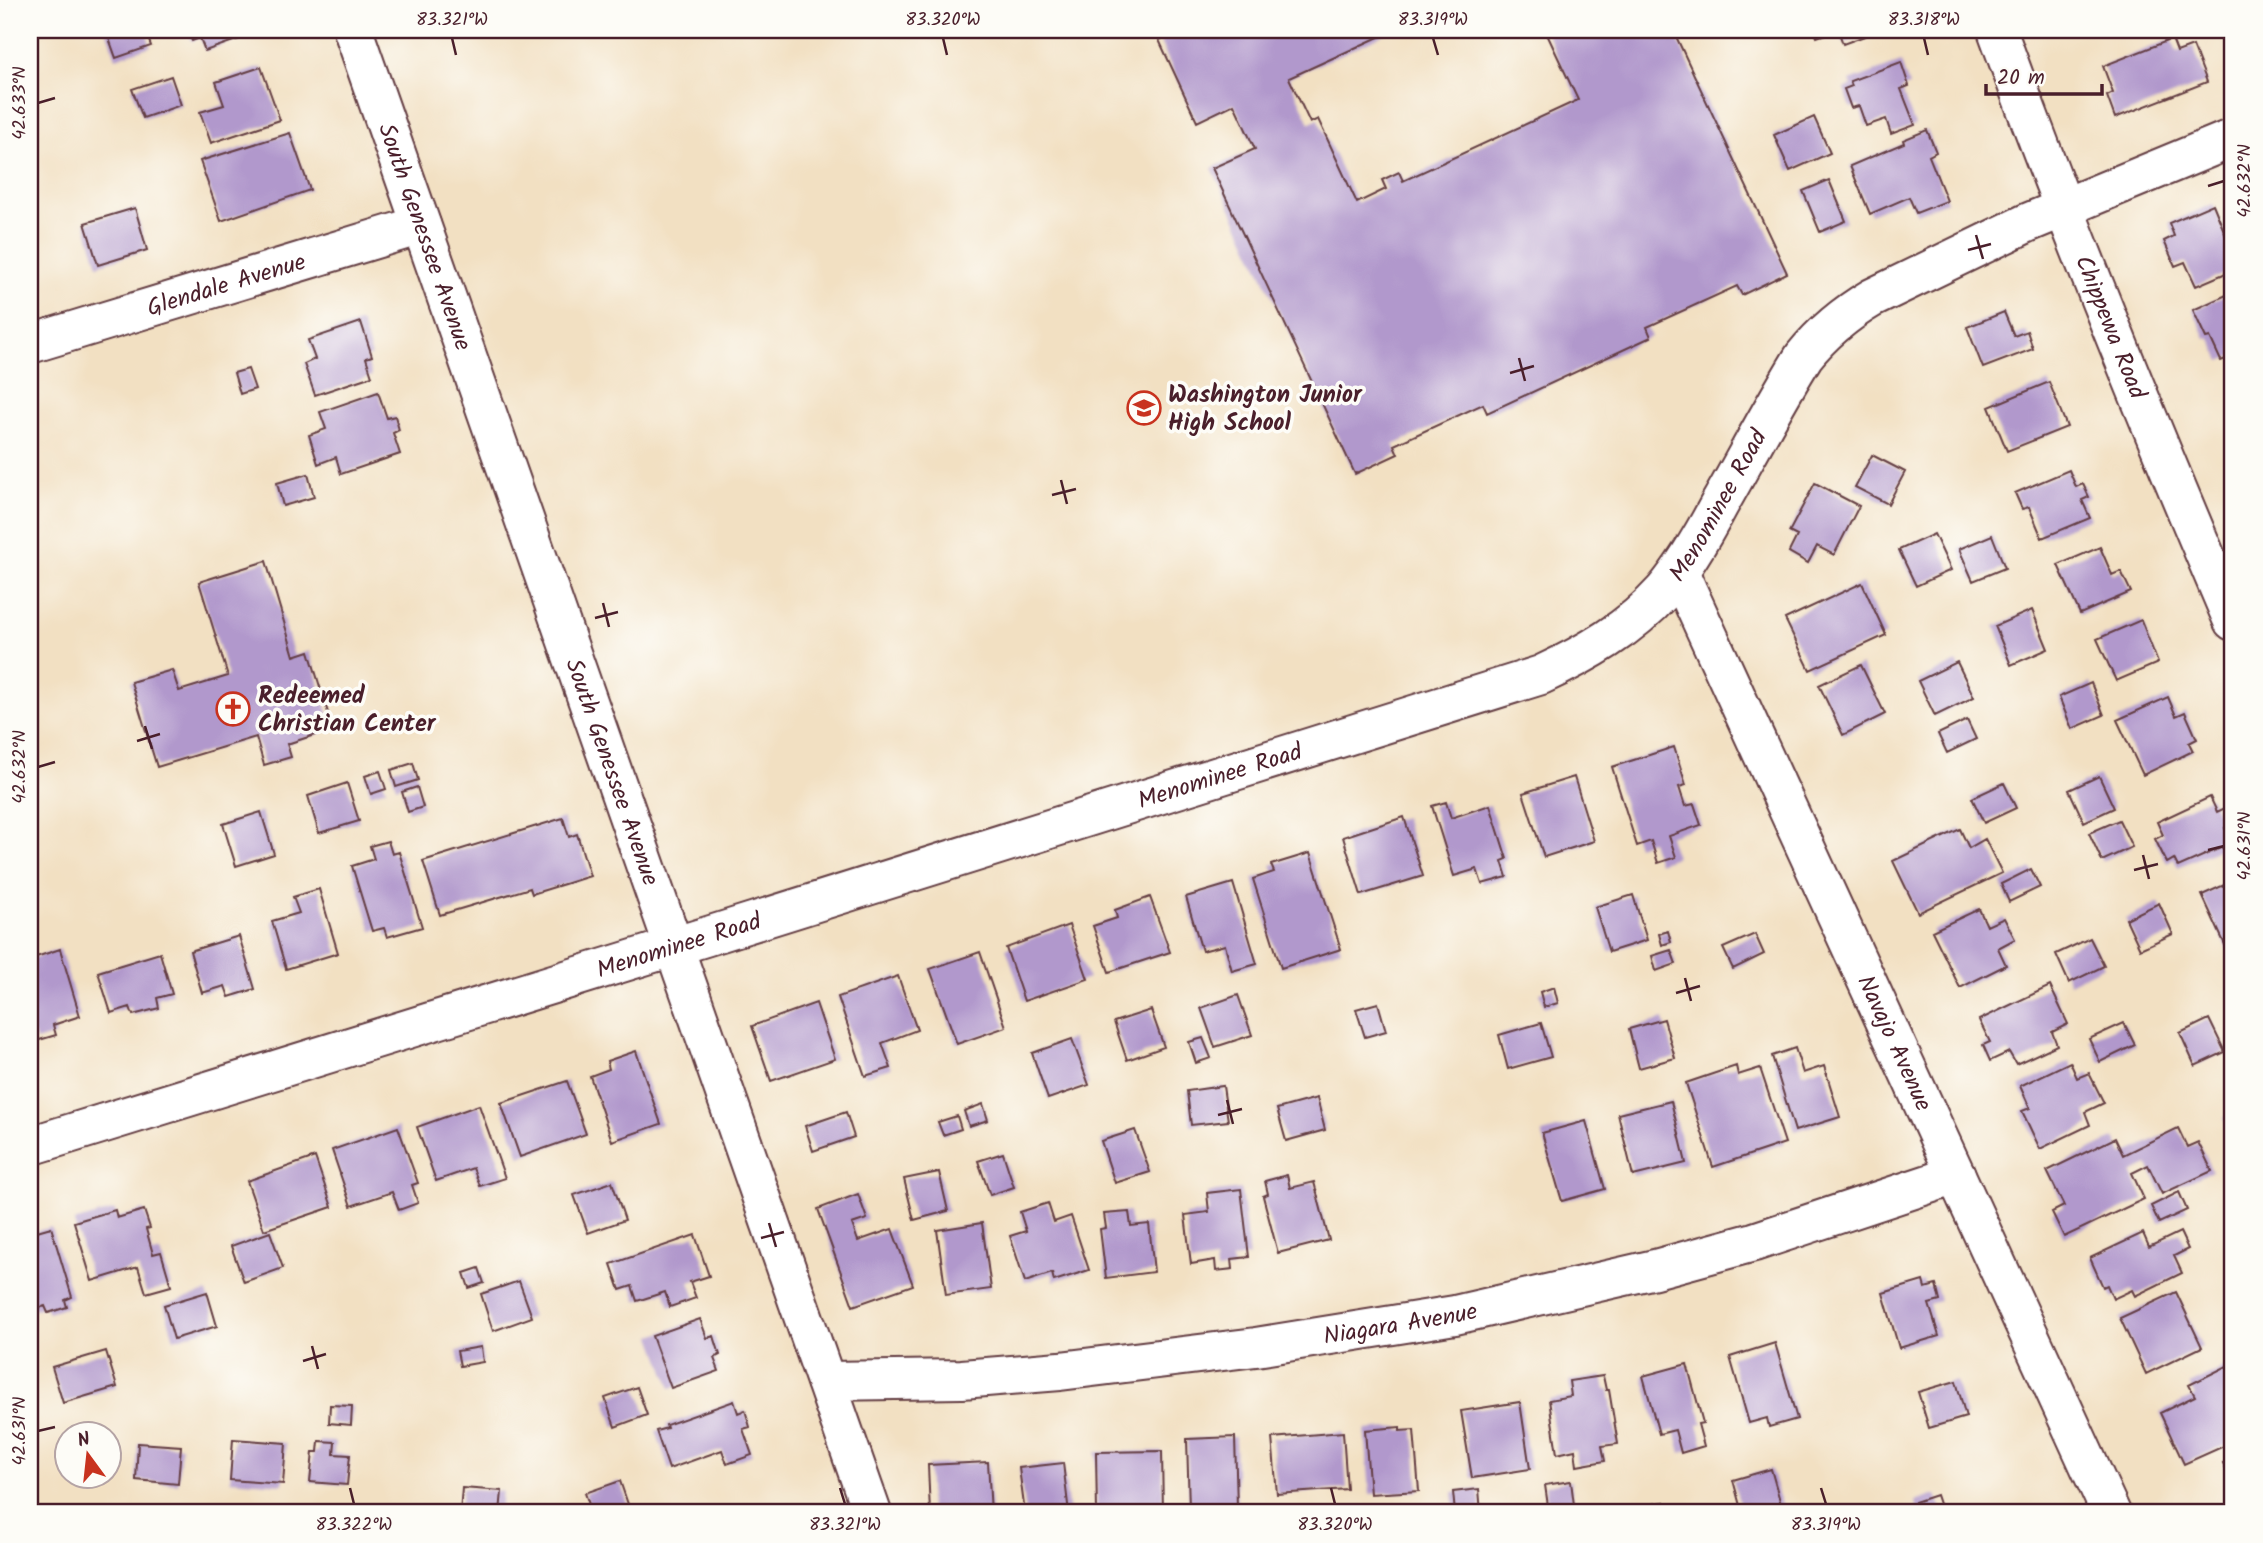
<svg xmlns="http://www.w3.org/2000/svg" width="2263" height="1543" font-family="Kalam,sans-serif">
	<rect width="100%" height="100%" fill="#fdfcf7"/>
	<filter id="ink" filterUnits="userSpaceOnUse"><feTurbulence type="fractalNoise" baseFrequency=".0143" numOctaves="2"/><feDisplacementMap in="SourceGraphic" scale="14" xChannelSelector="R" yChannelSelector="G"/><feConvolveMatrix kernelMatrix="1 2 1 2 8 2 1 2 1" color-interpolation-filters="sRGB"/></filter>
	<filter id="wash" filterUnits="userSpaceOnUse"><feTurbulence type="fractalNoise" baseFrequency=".00686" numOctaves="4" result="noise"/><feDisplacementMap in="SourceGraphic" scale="28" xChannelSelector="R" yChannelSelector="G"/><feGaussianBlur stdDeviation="1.57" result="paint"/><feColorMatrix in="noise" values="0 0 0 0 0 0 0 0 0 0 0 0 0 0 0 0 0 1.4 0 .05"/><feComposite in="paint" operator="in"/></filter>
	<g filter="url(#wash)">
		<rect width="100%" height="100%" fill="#f2e0c2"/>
		<g id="blocks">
			<path fill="#b198cc" d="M106 30H145L151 46 116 58Z
				M187 30H249L251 35 205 51 200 38 192 41Z
				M1181 30H1394L1289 78 1310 123 1318 119 1357 203 1386 189 1382 180 1399 172 1403 181 1578 100 1545 30H1673L1787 273 1742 295 1737 286 1647 327 1651 337 1487 413 1483 404 1394 445 1398 454 1355 474 1212 168 1255 149 1234 104 1197 122 1159 40Z
				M1814 30H1837L1817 37Z
				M1838 30H1881L1843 44Z
				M2172 39 2177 52 2193 46 2207 82 2115 118 2107 96 2113 93 2103 66Z
				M1901 62 1909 86 1901 89 1915 125 1891 134 1886 119 1866 126 1859 106 1851 108 1844 89 1852 86 1850 81Z
				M261 67 280 120 211 143 200 112 224 105 216 82Z
				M171 76 181 105 143 118 132 89Z
				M1814 117 1830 153 1790 171 1774 135Z
				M1927 130 1936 152 1929 156 1947 201 1916 213 1909 197 1870 214 1850 166 1904 143 1903 140Z
				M290 133 310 190 221 221 200 161Z
				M1829 180 1846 221 1820 232 1803 191Z
				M2213 204 2226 236 2233 233V270L2196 286 2185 262 2175 266 2164 241 2174 236 2169 223Z
				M135 208 147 250 98 265 85 223Z
				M2233 292V356L2221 361 2210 337 2206 338 2193 310Z
				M2004 312 2014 336 2027 331 2033 349 1983 368 1967 327Z
				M361 322 372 356 366 358 372 376 315 395 304 364 315 359 308 340Z
				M248 369 255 389 240 394 234 373Z
				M2049 382 2067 427 2007 451 1989 407Z
				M378 392 387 418 395 416 399 430 393 433 400 454 341 474 336 457 318 464 309 435 326 429 320 412Z
				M1872 455 1905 472 1888 504 1855 487Z
				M2069 470 2076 487 2083 484 2089 497 2082 500 2090 518 2042 538 2029 507 2022 509 2015 493Z
				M308 474 314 497 283 506 277 483Z
				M1815 483 1859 506 1834 555 1817 546 1808 563 1789 552 1797 536 1789 532Z
				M1934 534 1951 570 1916 586 1899 550Z
				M1992 535 2005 568 1973 581 1959 549Z
				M2100 547 2112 575 2121 571 2131 592 2080 614 2058 565Z
				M266 561 294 656 309 651 333 729 287 744 291 757 264 765 256 737 157 767 131 682 172 670 179 691 228 676 199 582Z
				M1862 583 1886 635 1810 670 1785 619Z
				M2032 610 2048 649 2011 665 1995 626Z
				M2141 620 2158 663 2116 681 2097 639Z
				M1957 662 1974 697 1935 716 1918 681Z
				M1861 665 1885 714 1843 735 1819 685Z
				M2091 683 2104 715 2072 729 2059 697Z
				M2168 697 2176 716 2185 712 2197 739 2189 743 2193 751 2143 775 2117 720Z
				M1967 720 1976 739 1947 753 1938 734Z
				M1674 747 1686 785 1679 787 1685 806 1694 804 1701 825 1669 836 1676 857 1658 863 1651 841 1637 846 1612 767Z
				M413 763 418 780 396 787 391 770Z
				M380 771 386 789 371 794 365 776Z
				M2099 776 2114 808 2084 822 2069 790Z
				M1574 777 1594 841 1544 857 1523 793Z
				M347 783 359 821 319 833 308 796Z
				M2004 783 2016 808 1984 823 1972 798Z
				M417 787 423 807 408 812 402 792Z
				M2210 797 2217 812 2225 808 2232 824 2225 828 2232 843 2178 867 2174 859 2167 863 2155 839 2163 835 2157 822Z
				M1446 802 1451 818 1490 805 1507 859 1502 861 1507 877 1482 884 1477 869 1454 876 1432 806Z
				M261 812 274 854 236 866 223 824Z
				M1404 817 1423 876 1361 895 1343 837Z
				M563 818 569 837 577 834 590 876 532 894 530 888 440 915 423 861Z
				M2119 820 2132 847 2102 861 2089 833Z
				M1960 829 1969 848 1985 839 2002 873 1918 913 1893 861Z
				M388 841 392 854 399 852 422 927 387 937 384 928 372 931 352 866 374 859 370 846Z
				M1310 853 1341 949 1281 968 1253 879 1274 872 1271 865Z
				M2031 869 2040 887 2009 902 2001 884Z
				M2233 881V947L2227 949 2202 895Z
				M1233 883 1257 964 1232 971 1225 945 1202 951 1186 897Z
				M319 889 338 953 286 969 272 921 299 913 293 897Z
				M1633 895 1647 940 1609 952 1595 907Z
				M1150 897 1170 952 1109 972 1093 926 1117 918 1115 910Z
				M2159 903 2173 934 2140 949 2126 919Z
				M1979 909 1987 926 2004 918 2015 939 1998 948 2006 965 1960 988 1932 931Z
				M1069 925 1088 979 1024 1001 1006 948Z
				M1668 931 1671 942 1662 945 1659 934Z
				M1755 934 1764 954 1733 969 1723 948Z
				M239 936 255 989 229 997 225 986 202 993 190 951Z
				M2090 938 2104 966 2069 983 2056 954Z
				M60 949 80 1016 53 1025 56 1035 36 1041 30 1021V959Z
				M1671 950 1676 964 1656 971 1652 956Z
				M980 952 1006 1027 957 1044 930 969Z
				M160 953 172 994 157 998 159 1008 133 1015 130 1007 111 1013 98 972Z
				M898 976 917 1030 882 1043 891 1068 865 1076 838 997Z
				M2050 986 2068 1024 2052 1032 2057 1045 2016 1064 2009 1052 1990 1061 1983 1045 1990 1042 1979 1020Z
				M1554 987 1558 1003 1544 1007 1540 992Z
				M1238 995 1252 1035 1215 1047 1201 1008Z
				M816 1003 835 1059 771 1081 752 1026Z
				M1378 1003 1386 1031 1365 1037 1356 1009Z
				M1151 1010 1164 1047 1127 1060 1114 1022Z
				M1664 1019 1675 1058 1639 1068 1629 1029Z
				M2209 1019 2225 1052 2195 1066 2180 1033Z
				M1541 1023 1551 1057 1508 1069 1499 1035Z
				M2124 1023 2135 1045 2100 1062 2089 1039Z
				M1203 1038 1211 1058 1196 1063 1189 1042Z
				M1072 1039 1089 1085 1048 1099 1032 1053Z
				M1795 1048 1803 1073 1824 1066 1840 1117 1795 1131 1772 1056Z
				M636 1051 661 1124 612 1141 590 1076 609 1069 607 1061Z
				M2070 1062 2077 1078 2089 1073 2104 1103 2085 1112 2090 1125 2040 1149 2022 1111 2030 1108 2020 1086Z
				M1736 1066 1738 1075 1760 1068 1785 1143 1713 1167 1686 1083Z
				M567 1081 586 1134 520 1157 501 1103Z
				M1223 1086 1228 1121 1191 1125 1187 1091Z
				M1317 1098 1325 1130 1286 1141 1277 1109Z
				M1671 1101 1686 1163 1633 1176 1618 1114Z
				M983 1104 988 1120 969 1126 964 1111Z
				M479 1105 505 1178 480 1186 473 1168 436 1181 417 1127Z
				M846 1112 854 1137 813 1151 805 1126Z
				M2233 1114V1139L2224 1118Z
				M957 1116 961 1129 943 1135 938 1122Z
				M1586 1121 1605 1189 1562 1201 1542 1133Z
				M398 1127 418 1183 412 1185 418 1203 399 1210 392 1192 351 1206 332 1150Z
				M2178 1128 2187 1147 2198 1142 2212 1171 2162 1194 2148 1165 2132 1173 2144 1199 2064 1237 2052 1212 2064 1206 2047 1171 2115 1138 2123 1155Z
				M1135 1130 1150 1172 1115 1183 1101 1141Z
				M1003 1153 1014 1187 990 1195 978 1161Z
				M315 1157 332 1207 264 1230 247 1181Z
				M939 1172 948 1211 914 1220 904 1179Z
				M1287 1175 1290 1188 1314 1182 1329 1240 1278 1253 1263 1196 1268 1194 1265 1181Z
				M612 1182 625 1220 588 1233 574 1195Z
				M1241 1189 1249 1257 1232 1259 1233 1269 1216 1271 1215 1260 1191 1264 1185 1215 1209 1212 1207 1193Z
				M2179 1192 2187 1210 2159 1223 2151 1206Z
				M858 1194 867 1219 852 1224 858 1241 892 1229 913 1285 853 1306 818 1209Z
				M1048 1203 1054 1222 1071 1216 1089 1270 1054 1281 1052 1273 1025 1282 1010 1236 1026 1231 1020 1212Z
				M115 1210 117 1218 144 1210 150 1228 146 1229 153 1254 161 1252 171 1286 146 1293 138 1267 92 1281 74 1222Z
				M1129 1212 1131 1226 1149 1224 1154 1272 1106 1278 1100 1229 1106 1228 1104 1214Z
				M982 1223 991 1289 946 1295 937 1230Z
				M51 1227 72 1297 65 1300 67 1307 48 1313 45 1306 30 1311V1233Z
				M270 1232 283 1268 244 1282 231 1246Z
				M2180 1232 2188 1249 2174 1256 2182 1273 2135 1296 2132 1290 2113 1299 2107 1285 2103 1287 2090 1258 2143 1233 2149 1247Z
				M695 1235 709 1276 690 1282 696 1298 670 1307 665 1292 637 1301 632 1286 620 1290 611 1264Z
				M479 1268 484 1283 469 1288 464 1273Z
				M519 1281 532 1317 493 1331 481 1294Z
				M1923 1281 1925 1288 1936 1285 1940 1301 1929 1304 1939 1336 1899 1348 1883 1293Z
				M207 1292 217 1326 174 1339 164 1305Z
				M2176 1292 2202 1347 2146 1374 2120 1318Z
				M700 1319 707 1338 714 1336 720 1355 714 1358 719 1371 671 1388 652 1336Z
				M1775 1343 1797 1419 1769 1427 1767 1418 1749 1423 1730 1357Z
				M481 1347 483 1362 460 1366 457 1351Z
				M106 1351 117 1387 63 1403 52 1367Z
				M1687 1364 1703 1423 1698 1424 1704 1446 1681 1453 1675 1430 1659 1434 1643 1376Z
				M2229 1365 2233 1374V1483L2223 1463 2232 1458 2226 1445 2184 1464 2160 1413 2195 1396 2189 1385Z
				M1603 1376 1606 1390H1609L1618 1444 1602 1446 1605 1461 1577 1466 1575 1450 1557 1454 1549 1400 1571 1396 1569 1381Z
				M1956 1381 1966 1417 1929 1428 1918 1392Z
				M637 1387 647 1415 615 1427 605 1398Z
				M734 1401 738 1413 745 1410 750 1427 743 1429 752 1455 727 1464 722 1450 669 1469 656 1431 667 1428 666 1425Z
				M1520 1402 1530 1469 1472 1478 1461 1411Z
				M330 1405 352 1406 351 1425 329 1423Z
				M1400 1427V1431L1414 1430 1419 1491 1370 1494 1365 1430Z
				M1343 1432 1347 1489 1277 1494 1272 1438Z
				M1235 1437 1237 1507 1189 1508 1187 1439Z
				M233 1439 286 1443 283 1484 230 1480Z
				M319 1441 335 1442 334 1454 350 1455 347 1485 310 1482 313 1452H318Z
				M138 1443 181 1446 178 1484 136 1480Z
				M1162 1451 1163 1513H1097L1096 1452Z
				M988 1462 991 1513H930L928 1465Z
				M1063 1463 1069 1513H1025L1019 1468Z
				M1771 1469 1782 1508 1762 1513H1742L1733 1480Z
				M620 1481 631 1513H592L585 1493Z
				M1571 1481 1575 1513H1549L1545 1485Z
				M462 1488 502 1491 500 1513H460Z
				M1479 1489 1481 1513H1455L1453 1492Z
				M1936 1495 1942 1513H1918L1915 1502Z
				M1664 1502 1666 1513H1644L1642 1506Z"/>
		</g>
	</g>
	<g filter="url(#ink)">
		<use href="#blocks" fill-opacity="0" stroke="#633c42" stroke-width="2"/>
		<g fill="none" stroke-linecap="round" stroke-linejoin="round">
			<defs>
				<g id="street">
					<path id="s1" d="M353 30 872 1513"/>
					<path id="s2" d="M1997 30C2069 229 2150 426 2233 621"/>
					<path id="s3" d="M30 344 421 225"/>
					<path id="s4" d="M1679 572 2111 1513"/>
					<path id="s5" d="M30 1146 708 936 1541 675C1586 654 1630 629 1664 591 1686 565 1703 535 1719 505 1747 456 1774 404 1804 356 1824 331 1845 314 1872 298L2027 223 2233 138"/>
					<path id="s6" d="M826 1381 962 1379 1060 1371 1256 1347 1455 1315 1655 1269 1754 1242 1956 1175"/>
				</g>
			</defs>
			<use href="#street" stroke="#633c42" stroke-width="42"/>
			<use href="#street" stroke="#fff" stroke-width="38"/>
		</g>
	</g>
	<path fill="none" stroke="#4a1f2b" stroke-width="2.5" d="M452 38 456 55M943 38 947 55M1433 38 1438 55M1924 38 1928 55M38 103 55 98M2208 186 2224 181M1976 235 1983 259M1968 250 1991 244M1519 358 1525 381M1510 373 1534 366M1061 480 1067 504M1052 495 1076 489M603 603 609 627M595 618 618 612M145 726 152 749M137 741 160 734M38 767 55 762M2208 850 2224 846M2143 855 2149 879M2134 870 2158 864M1685 978 1691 1001M1676 993 1700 986M1227 1100 1233 1124M1218 1115 1242 1109M769 1223 776 1247M761 1238 784 1232M312 1346 318 1369M303 1361 326 1354M38 1431 55 1427M350 1488 354 1504M840 1488 845 1504M1331 1488 1335 1504M1821 1488 1826 1504"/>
	<defs>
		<symbol id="school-ring" viewBox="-11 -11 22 22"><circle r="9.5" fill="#fdfcf7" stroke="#c8321e" stroke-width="1.5"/><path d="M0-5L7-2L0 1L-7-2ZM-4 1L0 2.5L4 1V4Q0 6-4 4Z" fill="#c8321e"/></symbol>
		<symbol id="church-ring" viewBox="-11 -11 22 22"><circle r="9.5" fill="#fdfcf7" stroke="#c8321e" stroke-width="1.5"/><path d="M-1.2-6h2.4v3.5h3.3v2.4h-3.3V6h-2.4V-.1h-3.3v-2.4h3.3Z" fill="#c8321e"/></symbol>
	</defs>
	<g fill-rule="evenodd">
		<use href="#school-ring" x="1125" y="389" width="38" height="38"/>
		<use href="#church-ring" x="214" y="690" width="38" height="38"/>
	</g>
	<g text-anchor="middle" stroke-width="7" stroke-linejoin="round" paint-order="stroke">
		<g font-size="24" fill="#4a1f2b" stroke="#fdfcf7">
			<text dy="8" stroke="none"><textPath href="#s1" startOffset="219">South Genessee Avenue</textPath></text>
			<text dy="8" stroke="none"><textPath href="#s3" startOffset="205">Glendale Avenue</textPath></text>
			<text dy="8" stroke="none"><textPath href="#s2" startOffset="318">Chippewa Road</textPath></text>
			<text dy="8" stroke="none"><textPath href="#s5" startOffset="1834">Menominee Road</textPath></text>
			<text dy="8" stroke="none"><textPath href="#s1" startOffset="786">South Genessee Avenue</textPath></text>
			<text dy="8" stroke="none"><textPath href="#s5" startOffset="1246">Menominee Road</textPath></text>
			<text dy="8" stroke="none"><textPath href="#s5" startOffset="679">Menominee Road</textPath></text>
			<text dy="8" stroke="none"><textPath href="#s4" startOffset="518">Navajo Avenue</textPath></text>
			<text dy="8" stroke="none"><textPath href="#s6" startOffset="578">Niagara Avenue</textPath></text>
		</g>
		<g font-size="24" font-weight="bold" fill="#4a1f2b" stroke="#fdfcf7" text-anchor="start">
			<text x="1168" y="402">Washington Junior<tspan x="1168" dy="28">High School</tspan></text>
			<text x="258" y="703">Redeemed<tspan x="258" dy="28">Christian Center</tspan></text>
		</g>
	</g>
	<rect width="2263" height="1543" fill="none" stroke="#fdfcf7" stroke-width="77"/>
	<g transform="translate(88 1455) rotate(345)"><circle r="33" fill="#fdfcf7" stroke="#b5a4a5" stroke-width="2"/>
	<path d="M0-5L12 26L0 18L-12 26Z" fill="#c8321e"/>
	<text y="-10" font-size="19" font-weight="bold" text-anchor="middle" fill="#4a1f2b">N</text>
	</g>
	<path d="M1986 84v10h116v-10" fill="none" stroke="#4a1f2b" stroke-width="3.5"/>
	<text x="1997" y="84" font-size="21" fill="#4a1f2b" stroke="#fdfcf7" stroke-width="5" paint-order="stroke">20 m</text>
	<rect x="38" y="38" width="2186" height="1466" fill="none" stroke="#4a1f2b" stroke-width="2.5"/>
	<g font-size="18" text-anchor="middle" fill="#4a1f2b">
		<text x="452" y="25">83.321°W</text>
		<text x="943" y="25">83.320°W</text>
		<text x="1433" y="25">83.319°W</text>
		<text x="1924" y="25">83.318°W</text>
		<text transform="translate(19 103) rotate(-90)" y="6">42.633°N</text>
		<text transform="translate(2244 181) rotate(-90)" y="6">42.632°N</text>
		<text transform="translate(19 767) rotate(-90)" y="6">42.632°N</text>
		<text transform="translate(2244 846) rotate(-90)" y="6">42.631°N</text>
		<text transform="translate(19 1431) rotate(-90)" y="6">42.631°N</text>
		<text x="354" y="1530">83.322°W</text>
		<text x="845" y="1530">83.321°W</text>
		<text x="1335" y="1530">83.320°W</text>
		<text x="1826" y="1530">83.319°W</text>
	</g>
</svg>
